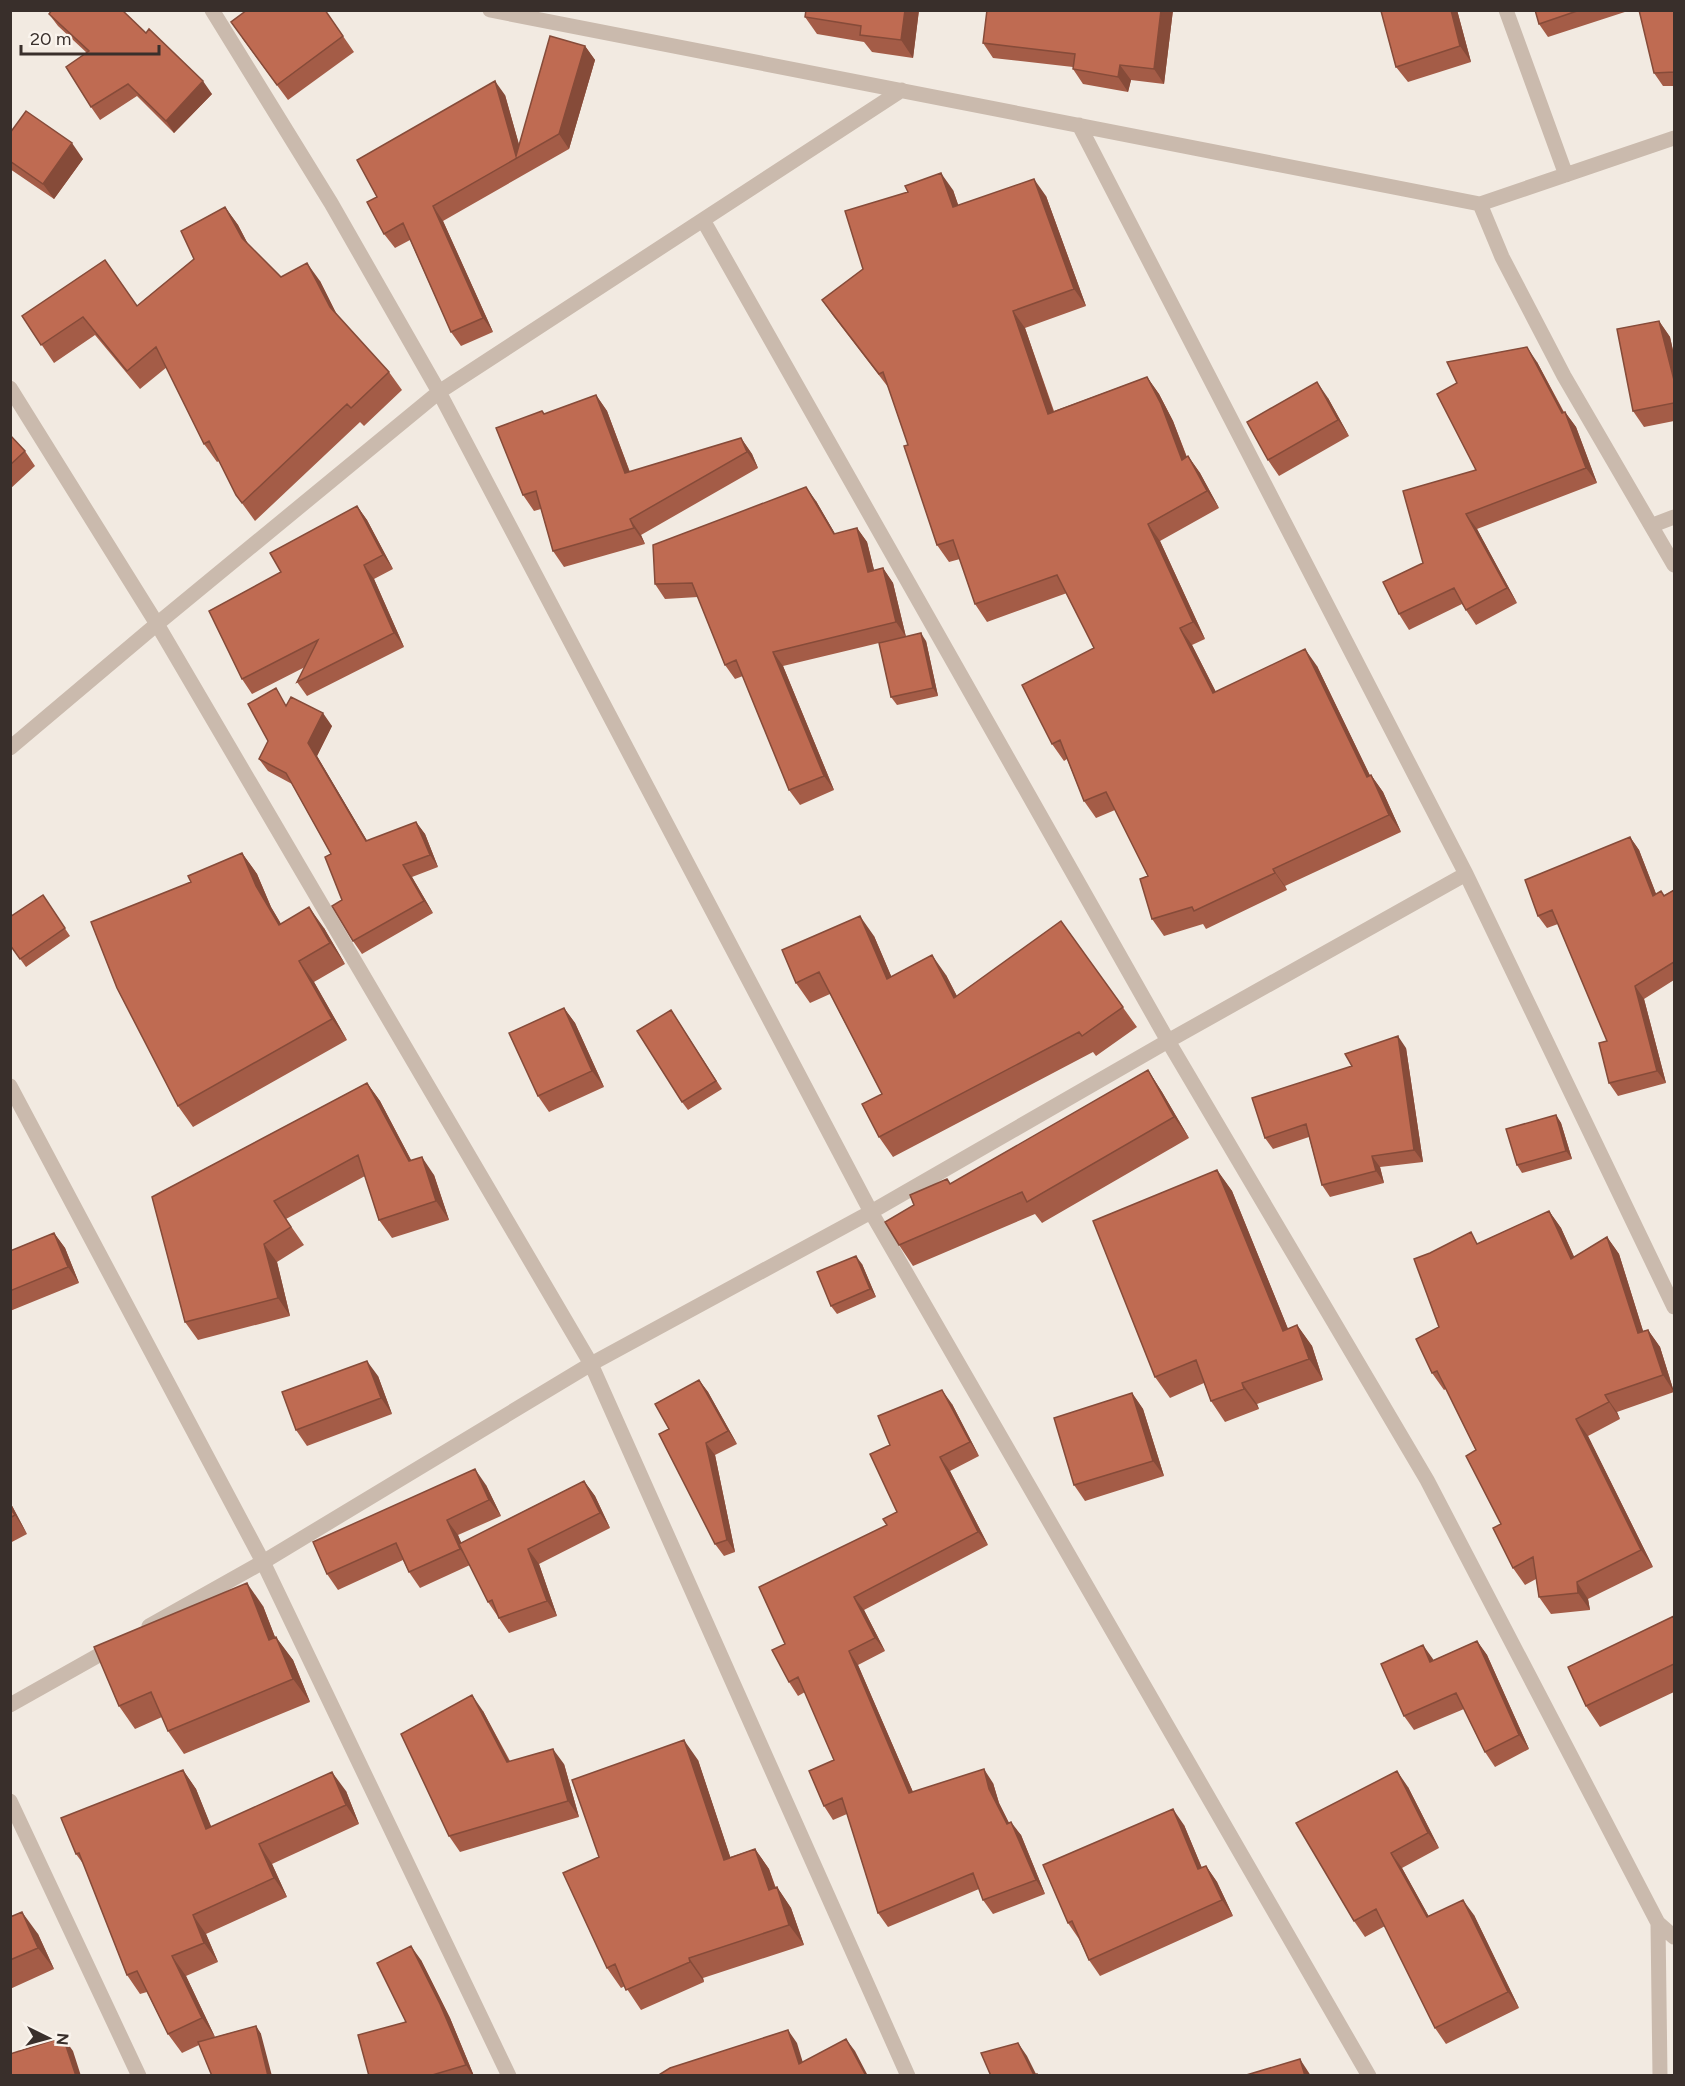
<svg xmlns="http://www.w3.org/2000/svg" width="1685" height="2086" font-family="Figtree,sans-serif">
	<rect width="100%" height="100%" fill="#f2eae1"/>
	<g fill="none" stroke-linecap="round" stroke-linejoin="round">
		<path stroke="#cabaad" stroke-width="15" d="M212 10 331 203 439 392 871 1212 1369 2076
			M490 10 1480 204 1674 138
			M1506 10 1566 175
			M1079 125 1466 874 1674 1307
			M1480 204 1502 257 1564 376 1674 565
			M703 220 1168 1041 1427 1480 1658 1923 1660 2076
			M10 388 157 624 591 1364 908 2076
			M1653 525 1674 517
			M10 748 157 624 439 392 902 90
			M10 1086 263 1562 509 2076
			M149 1626 263 1562 591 1364 871 1212 1168 1041 1466 874
			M10 1705 115 1646
			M10 1801 139 2076
			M1658 1923 1674 1937"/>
	</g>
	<path fill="#a45c47" d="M325 10 354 52 288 100 242 38Z
		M806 10H919L913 58 872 52 864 42 817 34 805 17Z
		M987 10H1173L1164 84 1131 80 1128 92 1083 84 1073 69V67L993 58 983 43Z
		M1457 10 1471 62 1408 82 1396 67 1381 11Z
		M1535 10H1631L1548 37 1539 24Z
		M1674 10V86H1663L1654 73Z
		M49 14 212 94 174 133 137 96 100 120 91 107 87 53 58 26Z
		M585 46 595 60 569 149 443 221 493 332 461 346 451 332 410 240 395 248 384 234 377 197 505 95 519 145Z
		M10 133 83 159 54 199 10 169Z
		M953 190 958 205 1046 196 1086 306 1025 328 1054 411 1147 377 1159 394 1173 421 1187 457 1188 456 1200 473 1219 508 1160 541 1205 639 1192 645 1216 692 1317 666 1370 776 1371 775 1383 792 1401 832 1285 886 1287 890 1206 929 1203 924 1164 936 1152 919 1148 876 1115 810 1096 818 1084 801 1067 759 1064 761 1052 744 1094 648 1067 593 987 622 975 604 960 559 949 562 937 545 908 445 888 387 834 317 822 300 863 269 908 192Z
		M225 207 238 225 248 244 281 277 320 281 337 315 389 372 402 390 364 426 360 422 255 521 236 495 219 461 217 462 204 444 167 367 140 389 95 335 54 363 22 316 137 306 194 259Z
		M1659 321 1670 337 1674 355V421L1644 427 1633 411Z
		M1537 362 1564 412H1565L1576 427 1597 483 1477 529 1517 603 1476 625 1462 604 1409 630 1399 614 1423 563Z
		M596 395 607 411 630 472 741 438 752 454 758 468 641 535 645 544 564 567 553 551 541 509 534 511 523 495 545 414Z
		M1328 398 1349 436 1279 476 1268 460Z
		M10 435 25 451 35 466 10 489Z
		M816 501 835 534 857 528 867 542 874 570 883 568 893 583 906 637 926 641 938 696 897 705 891 697 879 643 783 666 834 790 800 805 789 790 743 676 735 679 725 665 698 597 665 599 655 584Z
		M357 506 367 520 393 569 374 579 404 647 307 696 297 682 305 667 252 694 242 679 281 572Z
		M287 705 332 726 317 756 367 841 416 822 425 834 438 867 412 877 433 913 362 954 353 941 342 900 331 854 292 784 268 771 259 759Z
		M1630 837 1639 850 1656 894 1664 895 1674 890V980L1644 999 1666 1083 1618 1096 1609 1083 1607 1041 1558 924 1547 928 1538 916Z
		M242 853 257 874 271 907 281 924 324 928 345 964 314 982 347 1040 193 1127 178 1106Z
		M43 895 70 936 26 967 10 945Z
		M1061 921 1137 1027 1096 1056 1093 1052 893 1157 879 1137 882 1094 830 994 810 1003 796 983 874 936 891 976 946 975 957 996Z
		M564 1008 575 1023 604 1087 549 1112 538 1096Z
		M671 1010 722 1089 688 1110 682 1102Z
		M1406 1048 1423 1162 1380 1167 1384 1183 1330 1197 1322 1185 1309 1137 1273 1149 1265 1138Z
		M1148 1070 1162 1092 1189 1138 1042 1223 1035 1214 913 1266 899 1245 951 1184Z
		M367 1083 380 1101 411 1160 434 1175 449 1220 392 1238 379 1220 365 1176 286 1219 304 1245 277 1262 290 1316 198 1340 185 1322 152 1197Z
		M1556 1115 1561 1123 1572 1159 1522 1173 1517 1165Z
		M1217 1170 1232 1191 1288 1329 1297 1325 1312 1346 1323 1380 1257 1404 1259 1409 1225 1422 1211 1401 1204 1383 1170 1398 1155 1377Z
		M1549 1211 1561 1228 1574 1257 1607 1237 1619 1254 1643 1331 1648 1330 1660 1347 1674 1392 1617 1412 1620 1419 1588 1436 1653 1567 1588 1599 1590 1610 1551 1614 1539 1597 1536 1579 1525 1585 1513 1568 1501 1524 1476 1450 1446 1389 1444 1390 1432 1373 1439 1327 1479 1243Z
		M54 1233 65 1248 79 1283 10 1311V1251Z
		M862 1264 876 1297 837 1314 831 1306Z
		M378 1376 392 1414 307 1446 296 1430Z
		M699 1380 708 1392 737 1444 715 1455 735 1552 724 1556 715 1544 669 1429Z
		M1132 1393 1143 1409 1164 1476 1085 1501 1074 1485Z
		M952 1404 979 1456 950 1471 988 1545 864 1610 885 1651 858 1665 913 1792 993 1783 999 1803 1009 1823 1021 1835 1045 1894 993 1914 983 1900 979 1889 888 1927 878 1913 847 1814 833 1820 824 1806 834 1760 805 1692 798 1696 789 1682 785 1644 887 1525 897 1512 890 1445Z
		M584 1481 595 1496 610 1528 539 1564 557 1616 509 1633 488 1602 470 1565 420 1588 409 1572 403 1560 338 1590 327 1574 486 1485 501 1516 458 1535 461 1543Z
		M10 1502 27 1534 10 1543Z
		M263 1606 275 1637 293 1660 310 1702 184 1754 168 1731 162 1717 135 1729 119 1706Z
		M1674 1616V1692L1600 1727 1586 1706Z
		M1477 1641 1487 1655 1529 1749 1495 1767 1485 1752 1464 1709 1414 1730 1404 1716 1434 1660Z
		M483 1711 510 1761 564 1764 579 1817 460 1852 449 1836Z
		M698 1760 730 1857 755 1849 769 1869 776 1888 777 1887 791 1908 804 1945 703 1978 704 1982 641 2010 625 1986 621 1988 607 1968 599 1857Z
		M183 1770 196 1789 211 1827 346 1791 359 1824 272 1864 287 1897 206 1934 218 1962 186 1976 215 2037 256 2026 261 2034 199 2045 182 2053 168 2034 147 1992 140 1994 127 1975 84 1865 76 1854Z
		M1408 1787 1439 1848 1402 1868 1429 1917 1474 1915 1519 2008 1446 2044 1435 2028 1385 1926 1365 1937 1354 1921Z
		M1184 1825 1202 1868 1206 1866 1217 1882 1233 1916 1100 1976 1089 1960 1079 1939 1068 1923Z
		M10 1917 38 1934 54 1969 10 1989Z
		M421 1960 450 2018 474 2076H369L406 2022Z"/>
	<path fill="#864b39" d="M905 10H919L913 58 901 40Z
		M1161 10H1173L1164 84 1154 69Z
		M1451 10H1457L1471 62 1460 46Z
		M585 46 595 60 569 149 559 134Z
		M1120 65 1131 80 1128 92 1118 77Z
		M203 81 212 94 174 133 166 121Z
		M495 81 505 95 522 155 516 156Z
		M72 143 83 159 54 199 43 184Z
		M941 173 953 190 965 224 953 207Z
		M1034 179 1046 196 1086 306 1074 289Z
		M433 206 443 221 493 332 483 318Z
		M225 207 238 225 254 256 242 238Z
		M307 263 320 281 342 325 330 307Z
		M1013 311 1025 328 1060 431 1048 414Z
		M1659 321 1670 337 1674 355V380Z
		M1527 347 1537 362 1568 421 1565 412 1576 427 1597 483 1586 468 1562 413Z
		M1147 377 1159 394 1173 421 1194 477 1182 460Z
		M1317 382 1328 398 1349 436 1338 420Z
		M596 395 607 411 636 489 625 473Z
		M741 438 752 454 758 468 747 452Z
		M1188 456 1200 473 1219 508 1207 491Z
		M806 487 816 501 844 549 834 534Z
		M357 506 367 520 393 569 383 555Z
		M1466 514 1477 529 1517 603 1507 588Z
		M630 519 641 535 645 544 634 528Z
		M1148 524 1160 541 1205 639 1193 622Z
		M857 528 867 542 878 586 868 572Z
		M364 565 374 579 404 647 394 633Z
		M883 568 893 583 906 637 896 622Z
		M1180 628 1192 645 1225 710 1213 693Z
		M921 633 926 641 938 696 933 688Z
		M1305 649 1317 666 1379 794 1367 777Z
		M773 652 783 666 834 790 824 776Z
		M323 713 332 726 317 756 375 854 366 841 308 743Z
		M1371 775 1383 792 1401 832 1389 815Z
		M416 822 425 834 438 867 430 855Z
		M1630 837 1639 850 1662 909 1653 896Z
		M242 853 257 874 271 907 294 946 279 925 256 886Z
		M403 865 412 877 433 913 424 901Z
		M1273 869 1285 886 1287 890 1275 873Z
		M309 907 324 928 345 964 330 943Z
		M860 916 874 936 901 999 887 979Z
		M932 955 946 975 968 1018 954 998Z
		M299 961 314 982 347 1040 332 1019Z
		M1635 986 1644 999 1666 1083 1657 1071Z
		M564 1008 575 1023 604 1087 592 1071Z
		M1398 1036 1406 1048 1423 1162 1414 1150Z
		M1148 1070 1162 1092 1189 1138 1174 1117Z
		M367 1083 380 1101 421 1179 409 1161Z
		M1556 1115 1561 1123 1572 1159 1566 1151Z
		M1372 1156 1380 1167 1384 1183 1376 1171Z
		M422 1157 434 1175 449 1220 436 1201Z
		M1217 1170 1232 1191 1297 1351 1283 1331Z
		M1549 1211 1561 1228 1583 1276 1571 1259Z
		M54 1233 65 1248 79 1283 68 1267Z
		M1607 1237 1619 1254 1649 1350 1638 1333Z
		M264 1244 277 1262 290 1316 278 1298Z
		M856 1256 862 1264 876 1297 870 1289Z
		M1297 1325 1312 1346 1323 1380 1309 1359Z
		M1648 1330 1660 1347 1674 1392 1663 1375Z
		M367 1361 378 1376 392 1414 381 1398Z
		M699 1380 708 1392 737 1444 728 1431Z
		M1242 1383 1257 1404 1259 1409 1244 1389Z
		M942 1390 952 1404 979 1456 970 1442Z
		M1132 1393 1143 1409 1164 1476 1153 1461Z
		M1605 1395 1617 1412 1620 1419 1609 1402Z
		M1576 1419 1588 1436 1653 1567 1641 1550Z
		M706 1443 715 1455 735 1552 727 1540Z
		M940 1457 950 1471 988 1545 978 1532Z
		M475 1469 486 1485 501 1516 489 1500Z
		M584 1481 595 1496 610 1528 600 1513Z
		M10 1502 27 1534 15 1515 10 1508Z
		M447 1520 458 1535 471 1565 460 1549Z
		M528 1549 539 1564 557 1616 547 1601Z
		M1577 1582 1588 1599 1590 1610 1578 1593Z
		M247 1583 263 1606 285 1663 269 1640Z
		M854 1597 864 1610 885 1651 875 1638Z
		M276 1637 293 1660 310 1702 293 1679Z
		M1477 1641 1487 1655 1529 1749 1519 1735Z
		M1423 1645 1433 1659 1440 1676 1430 1662Z
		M849 1651 858 1665 919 1806 909 1793Z
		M472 1695 483 1711 518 1778 507 1762Z
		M684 1740 698 1760 738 1880 724 1860Z
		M553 1749 564 1764 579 1817 568 1801Z
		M984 1769 993 1783 999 1803 1016 1837 1007 1824 989 1789Z
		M183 1770 196 1789 220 1848 206 1829Z
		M1397 1771 1408 1787 1439 1848 1428 1833Z
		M332 1772 346 1791 359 1824 346 1805Z
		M1173 1809 1184 1825 1209 1885 1198 1869Z
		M1011 1822 1021 1835 1045 1894 1036 1880Z
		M259 1844 272 1864 287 1897 274 1878Z
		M755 1849 769 1869 783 1911 769 1890Z
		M1391 1853 1402 1868 1438 1933 1427 1917Z
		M1206 1866 1217 1882 1233 1916 1222 1900Z
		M777 1887 791 1908 804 1945 789 1925Z
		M1463 1900 1474 1915 1519 2008 1508 1992Z
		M22 1912 38 1934 54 1969 38 1948Z
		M193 1915 206 1934 218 1962 204 1943Z
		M411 1946 421 1960 450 2018 474 2076H473L466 2065Z
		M172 1956 186 1976 215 2037 202 2018Z
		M689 1958 703 1978 704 1982 690 1962Z
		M256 2026 261 2034 272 2076H268Z
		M788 2030 797 2043 807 2076 799 2064Z
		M63 2037 73 2051 81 2076H76Z
		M846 2039 855 2051 868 2076H866Z
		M1018 2043 1027 2056 1037 2076H1034Z
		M1300 2059 1311 2076H1305Z"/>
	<path fill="#bf6b52" stroke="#864b39" stroke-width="1.5" d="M52 10H122L146 33 149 29 203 81 166 121 128 84 91 107 66 67 89 51 49 14Z
		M247 10H325L343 36 277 85 231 22Z
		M806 10H905L901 40 860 35 861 26 805 17Z
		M987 10H1161L1154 69 1120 65 1118 77 1073 69 1075 54 983 43Z
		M1451 10 1460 46 1396 67 1381 11Z
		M1535 10H1580L1539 24Z
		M1639 10H1674V72L1654 73Z
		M550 36 585 46 559 134 433 206 483 318 451 332 403 223 384 234 367 202 377 197 357 160 495 81 516 156Z
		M26 111 72 143 43 184 10 161V133Z
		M941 173 953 207 1034 179 1074 289 1013 311 1048 414 1147 377 1161 404 1182 460 1188 456 1207 491 1148 524 1193 622 1180 628 1213 693 1305 649 1367 777 1371 775 1389 815 1273 869 1275 873 1194 911 1192 907 1152 919 1140 879 1148 876 1106 792 1084 801 1060 740 1052 744 1022 685 1094 648 1057 575 975 604 953 540 937 545 904 446 908 445 883 372 879 374 822 300 863 269 845 211 908 192 905 186Z
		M225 207 242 238 281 277 307 263 330 307 389 372 351 408 347 404 242 503 236 495 209 441 204 444 156 347 127 371 83 317 41 345 22 316 105 260 137 306 194 259 181 231Z
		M1659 321 1674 380V403L1633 411 1617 329Z
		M1527 347 1562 413 1565 412 1586 468 1466 514 1507 588 1466 610 1454 588 1399 614 1383 582 1423 563 1403 491 1476 470 1437 394 1457 383 1447 362Z
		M1317 382 1338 420 1268 460 1247 422Z
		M596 395 625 473 741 438 747 452 630 519 634 528 553 551 536 491 523 495 496 428 542 411 544 414Z
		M10 435 25 451 10 465Z
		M806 487 834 534 857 528 868 572 883 568 896 622 773 652 824 776 789 790 736 660 725 665 692 583 655 584 653 545Z
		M357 506 383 555 364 565 394 633 297 682 318 640 242 679 209 611 281 572 270 553Z
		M921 633 933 688 891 697 879 643Z
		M276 688 286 706 291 697 323 713 308 743 366 841 416 822 430 855 403 865 424 901 353 941 332 906 342 900 325 857 331 854 286 773 259 759 268 741 248 704Z
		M1630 837 1653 896 1661 891 1664 896 1674 890V962L1635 986 1657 1071 1609 1083 1599 1043 1607 1041 1552 910 1538 916 1525 880Z
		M242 853 256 886 279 925 309 907 330 943 299 961 332 1019 178 1106 117 988 91 922 191 882 188 876Z
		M43 895 65 928 20 959 10 945V917Z
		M860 916 887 979 932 955 954 998 1061 921 1123 1007 1082 1036 1079 1032 879 1137 862 1104 882 1094 819 972 796 983 782 950Z
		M564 1008 592 1071 538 1096 509 1033Z
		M671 1010 716 1081 682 1102 637 1031Z
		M1398 1036 1414 1150 1372 1156 1376 1171 1322 1185 1306 1124 1265 1138 1252 1098 1352 1066 1345 1054Z
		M1148 1070 1174 1117 1027 1202 1022 1192 899 1245 885 1222 914 1205 910 1195 947 1179 950 1184Z
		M367 1083 409 1161 422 1157 436 1201 379 1220 358 1155 274 1201 291 1227 264 1244 278 1298 185 1322 152 1197Z
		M1556 1115 1566 1151 1517 1165 1506 1129Z
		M1217 1170 1283 1331 1297 1325 1309 1359 1242 1383 1244 1389 1211 1401 1196 1360 1155 1377 1093 1221Z
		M1549 1211 1571 1259 1607 1237 1638 1333 1648 1330 1663 1375 1605 1395 1609 1402 1576 1419 1641 1550 1577 1582 1578 1593 1539 1597 1533 1557 1513 1568 1493 1528 1501 1524 1466 1456 1476 1450 1437 1371 1432 1373 1416 1339 1439 1327 1414 1259 1430 1253 1471 1232 1477 1244Z
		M54 1233 68 1267 10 1291V1251Z
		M856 1256 870 1289 831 1306 817 1272Z
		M367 1361 381 1398 296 1430 282 1392Z
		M699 1380 728 1431 706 1443 727 1540 715 1544 659 1434 669 1429 655 1404Z
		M942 1390 970 1442 940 1457 978 1532 854 1597 875 1638 849 1651 909 1793 984 1769 989 1789 1007 1824 1011 1822 1036 1880 983 1900 973 1873 878 1913 842 1798 824 1806 809 1771 834 1760 798 1677 789 1682 772 1650 785 1644 759 1587 887 1525 883 1519 897 1512 870 1454 890 1445 878 1416Z
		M1132 1393 1153 1461 1074 1485 1054 1418Z
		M475 1469 489 1500 447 1520 460 1549 409 1572 396 1543 327 1574 313 1542Z
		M584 1481 600 1513 528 1549 547 1601 499 1618 492 1600 488 1602 459 1544Z
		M10 1508 15 1515 10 1518Z
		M247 1583 269 1640 276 1637 293 1679 168 1731 151 1692 119 1706 94 1647Z
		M1674 1616V1664L1586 1706 1568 1667Z
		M1477 1641 1519 1735 1485 1752 1456 1693 1404 1716 1381 1664 1423 1645 1430 1662Z
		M472 1695 507 1762 553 1749 568 1801 449 1836 401 1734Z
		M684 1740 724 1860 755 1849 769 1890 777 1887 789 1925 689 1958 690 1962 626 1990 615 1964 607 1968 563 1873 599 1857 572 1780Z
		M183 1770 206 1829 332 1772 346 1805 259 1844 274 1878 193 1915 204 1943 172 1956 202 2018 168 2034 137 1971 127 1975 79 1853 76 1854 61 1818Z
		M1397 1771 1428 1833 1391 1853 1427 1917 1463 1900 1508 1992 1435 2028 1376 1909 1354 1921 1296 1823Z
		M1173 1809 1198 1869 1206 1866 1222 1900 1089 1960 1072 1921 1068 1923 1043 1865Z
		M22 1912 38 1948 10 1960V1917Z
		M411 1946 440 2004 466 2065 429 2076H369L358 2035 406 2022 377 1963Z
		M256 2026 268 2076H212L198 2042Z
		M788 2030 799 2064 846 2039 866 2076H657L670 2068Z
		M63 2037 76 2076H10V2054Z
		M1018 2043 1034 2075 1037 2074 1038 2076H991L981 2053Z
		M1300 2059 1305 2076H1243Z"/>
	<rect width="1685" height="2086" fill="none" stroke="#392f2b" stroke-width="24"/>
	<g transform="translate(48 2038) rotate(95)" stroke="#faf4ed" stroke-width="4.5" paint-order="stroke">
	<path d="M0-4.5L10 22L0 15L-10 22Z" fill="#392f2b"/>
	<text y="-9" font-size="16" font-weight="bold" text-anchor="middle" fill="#392f2b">N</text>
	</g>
	<path d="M21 45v9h138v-9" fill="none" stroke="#392f2b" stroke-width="3"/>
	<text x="30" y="45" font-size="18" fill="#392f2b" stroke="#faf4ed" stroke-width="4.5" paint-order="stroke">20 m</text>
</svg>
